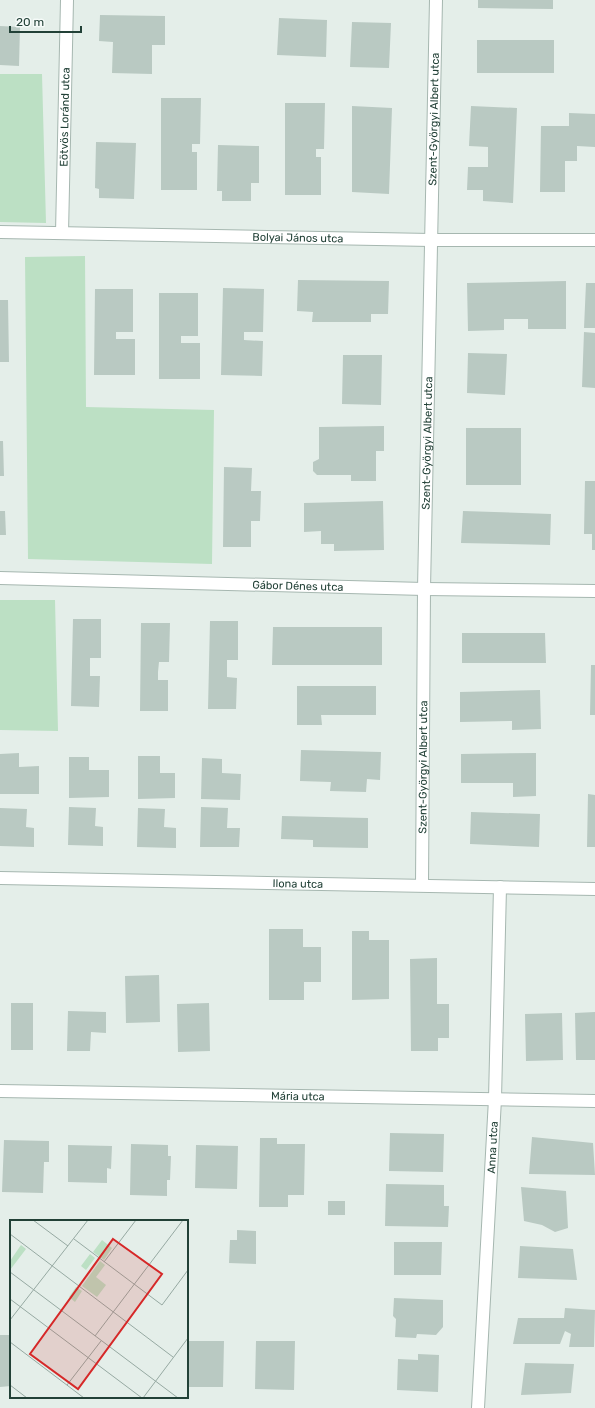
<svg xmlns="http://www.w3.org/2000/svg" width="595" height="1408" font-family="Rubik,sans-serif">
	<rect width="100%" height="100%" fill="#e4eee9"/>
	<path fill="#bce0c4" d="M0 74H42L46 223 0 222Z
		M85 256 86 407 214 410 212 564 28 559 25 257Z
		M0 600H55L58 731 0 730Z"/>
	<path fill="#b9c9c2" d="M478 0H553V9L478 8Z
		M100 15 165 16V45H152V74L112 73 113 42 99 41Z
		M279 18 327 20 326 57 277 55Z
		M352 22 391 23 389 68 350 67Z
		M0 26 20 27 19 66 0 65Z
		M477 40H554V73H477Z
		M161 98H201L200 144H192V152H197V190H161Z
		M285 103H325L324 149H316V157H321V195H285Z
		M352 106 392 108 389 194 352 192Z
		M471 106 517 108 513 203 483 201V190H467L468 167H488V147L469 146Z
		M569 113 595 114V147L577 146V161H565V192H540L541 126H569Z
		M96 142 136 143 134 199 99 198V189L95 188Z
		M218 145 259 146V183H251V201H222V191H217Z
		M298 280 389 281 388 314H371V322H312L313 312 297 311Z
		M566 281V329H528V319H504V330L468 331 467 283Z
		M586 283H595V328H584Z
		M223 288 264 289 263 332H244V340L263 341 262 376 221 375Z
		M95 289H133V332H116V339H135V375H94Z
		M159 293H198V336H181V343H200V379H159Z
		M0 300H8L9 362H0Z
		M584 332 595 333V388L582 387Z
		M468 353 507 354 505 395 467 393Z
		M343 355H382L381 405 342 404Z
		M384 426V451H376V481H351V475H317L313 471V462L319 459V427Z
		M466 428H521V485H466Z
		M0 441H3L4 476H0Z
		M224 467 252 468 251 491H261L260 521H251V547H223Z
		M585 481H595V550H592V534H584Z
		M383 501 384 550 334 551V544H321V531L304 532V503Z
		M0 511H5L6 535H0Z
		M463 511 551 514 550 545 461 543Z
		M73 619H101V658H90V676H100L99 707 71 706Z
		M210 621H238V660H227V677L237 678 236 709H208Z
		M141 623H170L169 662H159L158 672V680H168V711H140Z
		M273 627H382V665H272Z
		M462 633H545L546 663H462Z
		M591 665H595V715H590Z
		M297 686H376V715H321L322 725H297Z
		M540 690 541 729 512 730V721L460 722V692Z
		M301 750 381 752 380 780 367 779 366 792 330 791 331 782 300 781Z
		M19 753V767L39 766V794H0V754Z
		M536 753V796L513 797V783H461V754Z
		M138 756H160V773H175V798L138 799Z
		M69 757H89V770H109V797L69 798Z
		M202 758 222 759V773L241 774 240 800 201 799Z
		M588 794 595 795V847H587Z
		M69 807 96 808 95 826 103 827V846L68 845Z
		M201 807 228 808 227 828H240L239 847H200Z
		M0 808 27 809 26 827 34 828V847L0 846Z
		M138 808 165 809 164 827 176 828V848L137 847Z
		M471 812 540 814 539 847 470 844Z
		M282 816 368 818V848L313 847V840L281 839Z
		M269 929H303V947H321V982H304V1000H269Z
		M352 931H369V940H389V999L352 1000Z
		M437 958V1004H449V1038H438V1051H411L410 959Z
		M159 975 160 1022 126 1023 125 976Z
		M11 1003H33V1050H11Z
		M209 1003 210 1051 178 1052 177 1004Z
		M68 1011 106 1012V1033L91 1032 90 1051H67Z
		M595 1012V1060H576L575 1013Z
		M562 1013 563 1060 526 1061 525 1014Z
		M390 1133 444 1134 443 1172 389 1171Z
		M532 1137 593 1143 595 1175 529 1174Z
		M260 1138H277V1144H305L304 1195H288V1207H259Z
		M4 1140 49 1141V1162H44L43 1193 2 1192Z
		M131 1144 168 1145V1156H171L170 1180H167V1196L130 1195Z
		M68 1145 112 1146 111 1169 107 1168V1183L68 1182Z
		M196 1145 238 1146 237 1189 195 1188Z
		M386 1184 444 1185V1206H449L448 1227 385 1226Z
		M521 1187 566 1191 568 1228 555 1232 542 1225 524 1221Z
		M328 1201H345V1215H328Z
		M237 1230 256 1231V1264L229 1263 230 1240H237Z
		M394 1242H442L441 1275H394Z
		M520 1246 573 1249 577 1280 518 1278Z
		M394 1298 443 1300V1327L436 1335 417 1334 416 1338 395 1337 396 1319 393 1316Z
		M565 1308 595 1310 594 1347H569L571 1334 565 1331 560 1344H513L518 1318H564Z
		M0 1335H11V1386L0 1387Z
		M189 1341H224L223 1387H188Z
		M256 1341H295L294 1390 255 1389Z
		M418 1354 439 1355 438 1392 397 1390 398 1359 418 1360Z
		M525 1363 574 1364 571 1393 521 1395Z"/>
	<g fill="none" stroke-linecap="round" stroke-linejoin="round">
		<defs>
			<g id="minor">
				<path id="s1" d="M0 232 431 240H595"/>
				<path id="s2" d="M62 233 67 0"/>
				<path id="s3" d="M0 578 424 589 595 591"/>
				<path id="s4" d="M0 878 595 889"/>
				<path id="s5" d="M422 885 424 589 436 0"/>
				<path id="s6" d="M0 1091 595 1101"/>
				<path id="s7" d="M478 1408 495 1099 500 887"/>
			</g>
		</defs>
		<use href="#minor" stroke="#a6b7b0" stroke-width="14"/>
		<use href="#minor" stroke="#fff" stroke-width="12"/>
	</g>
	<g text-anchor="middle" stroke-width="3" stroke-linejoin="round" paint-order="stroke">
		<g font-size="11" fill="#224137" stroke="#f5faf8">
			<text dy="4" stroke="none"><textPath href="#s2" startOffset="116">Eötvös Loránd utca</textPath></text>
			<text dy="4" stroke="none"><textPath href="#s5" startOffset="766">Szent-Györgyi Albert utca</textPath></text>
			<text dy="4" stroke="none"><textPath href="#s1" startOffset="298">Bolyai János utca</textPath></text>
			<text dy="4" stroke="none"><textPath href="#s5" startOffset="442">Szent-Györgyi Albert utca</textPath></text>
			<text dy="4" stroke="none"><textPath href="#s3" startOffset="298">Gábor Dénes utca</textPath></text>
			<text dy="4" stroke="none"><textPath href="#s5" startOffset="118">Szent-Györgyi Albert utca</textPath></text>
			<text dy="4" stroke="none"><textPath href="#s4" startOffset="298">Ilona utca</textPath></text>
			<text dy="4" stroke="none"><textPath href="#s6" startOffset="298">Mária utca</textPath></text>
			<text dy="4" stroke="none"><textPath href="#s7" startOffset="261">Anna utca</textPath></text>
		</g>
	</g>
	<g transform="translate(10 1220)">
		<rect width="178" height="178" fill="#e4eee9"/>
		<path d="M92 20 102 28 94 40 83 32ZM11 25 16 29 0 50V41ZM80 34 85 38 76 50 71 46ZM90 41 95 45 86 57 96 65 87 77 72 66ZM66 67 72 71 65 82 59 77Z" fill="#bce0c4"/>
		<path fill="none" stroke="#96a9a2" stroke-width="1" d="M23 0 58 26M0 14 163 137M64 19 152 85 178 50M94 42 126 0M0 52 168 178M0 79 132 178M0 100 78 0M85 116 173 0M0 122 74 178M0 165 17 178M57 165 91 121M133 178 178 118"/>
		<path fill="#d62828" fill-opacity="0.15" stroke="#d62828" stroke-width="2" d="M103 19 152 54 68 169 20 134Z"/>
		<rect width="178" height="178" fill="none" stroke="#224137" stroke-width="2"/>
	</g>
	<path d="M10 26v6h71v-6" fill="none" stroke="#224137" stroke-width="2"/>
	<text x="16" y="26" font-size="12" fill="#224137" stroke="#f5faf8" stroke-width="3" paint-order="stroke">20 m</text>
</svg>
